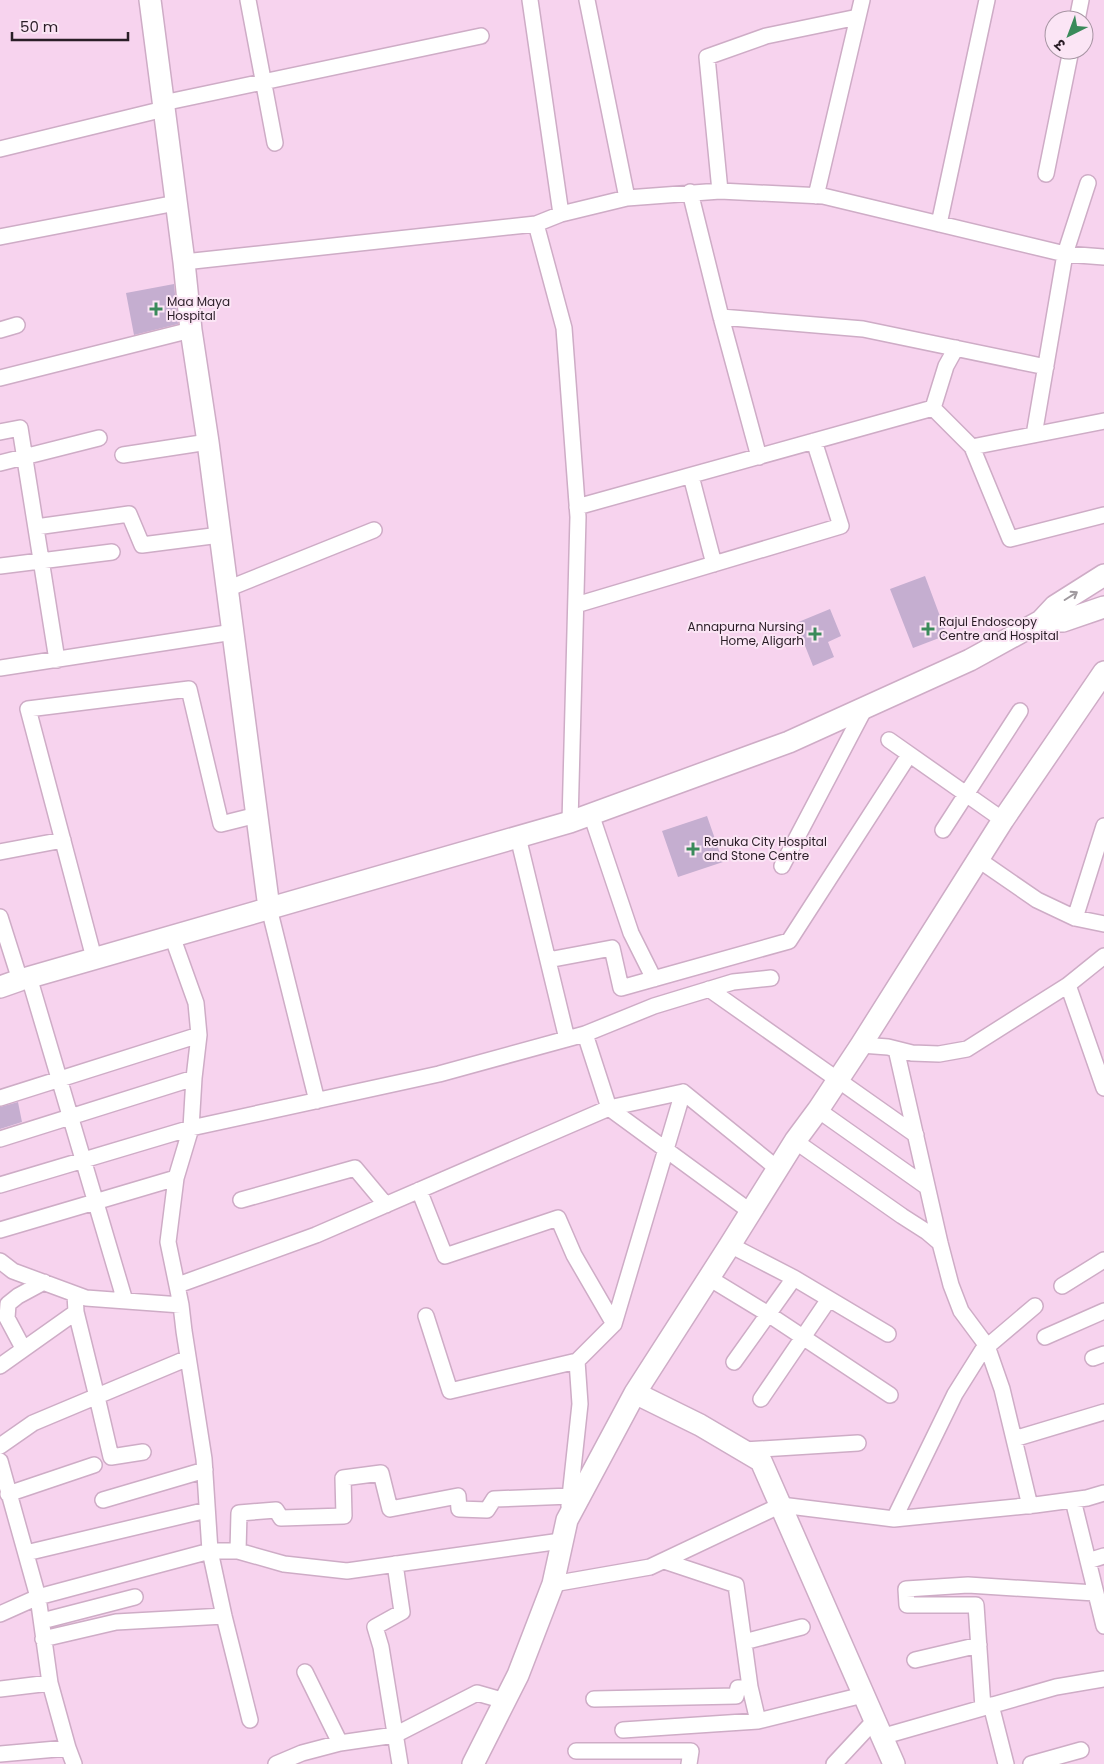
<svg xmlns="http://www.w3.org/2000/svg" width="1104" height="1764" font-family="Poppins,'Noto Sans Devanagari',sans-serif">
	<rect width="100%" height="100%" fill="#f7d3ee"/>
	<path fill="#c5aed0" d="M174 284 178 324 134 335 126 293Z
		M925 576 947 635 913 648 890 589Z
		M830 609 841 636 828 642 834 657 813 666 796 623Z
		M707 816 723 862 678 877 662 831Z
		M18 1102 22 1122 0 1129V1107Z"/>
	<g fill="none" stroke-linecap="round" stroke-linejoin="round">
		<defs>
			<path id="street" d="M248 0 275 143
				M530 0 561 214
				M587 0 627 198
				M1077 20 1081 0
				M163 103 481 36
				M0 149 164 109
				M1046 174 1071 50
				M720 191 707 57 766 36 858 17
				M690 192 721 317 759 457
				M816 196 862 0
				M939 224 987 0
				M0 237 176 203
				M184 262 536 224
				M721 317 863 329 1046 367
				M0 330 17 325
				M0 378 191 330
				M933 408 946 366 956 348
				M0 432 20 428 57 660
				M1034 435 1065 254 1088 183
				M972 447 1010 539 1104 515
				M123 455 208 442
				M0 463 99 438
				M691 476 714 564
				M577 507 933 408 972 447 1104 421
				M36 527 129 514 142 545 220 535
				M0 566 112 552
				M227 589 374 530
				M576 605 841 526 814 441
				M0 668 233 632
				M889 740 1003 820
				M591 814 631 933 654 979
				M570 822 578 517 564 328 536 224 561 214 627 198 720 191 823 196 1065 254 1104 257
				M943 830 1020 711
				M518 837 567 1039
				M0 852 63 840
				M979 860 1037 900 1075 918 1104 924
				M782 866 865 708
				M269 908 317 1101
				M0 917 20 980
				M1075 918 1104 826
				M172 936 196 1003 199 1035 194 1078 191 1128 176 1178 168 1242 181 1305 184 1331 204 1459 210 1551 224 1616 250 1720
				M94 958 28 709 189 689 221 824 257 815
				M548 960 612 948 621 988 789 941 909 755
				M29 977 125 1301
				M1068 985 1104 956
				M709 989 916 1135
				M585 1034 609 1108 751 1212
				M861 1045 888 1047 912 1053 939 1054 967 1049 1068 985 1104 1088
				M896 1049 940 1243 951 1285 961 1311 987 1346 1002 1389 1030 1506
				M0 1098 199 1035
				M818 1110 927 1187
				M0 1139 194 1078
				M795 1141 902 1216 927 1232 940 1243
				M0 1185 191 1128 439 1074 585 1034 654 1006 733 982 771 978
				M419 1190 445 1256 558 1218 574 1255 614 1324
				M241 1200 355 1168 386 1205
				M0 1230 176 1178
				M730 1245 794 1278 888 1334
				M0 1261 13 1271 86 1298 181 1305
				M709 1278 768 1314 890 1395
				M178 1285 316 1235 609 1108 683 1092
				M1062 1286 1104 1260
				M75 1294 76 1312 97 1397 111 1457 143 1452
				M426 1316 450 1391 577 1361
				M1045 1337 1104 1311
				M23 1348 7 1318 8 1304 18 1296 44 1282
				M1093 1358 1104 1354
				M734 1362 794 1278
				M0 1366 76 1312
				M761 1399 829 1299
				M1014 1439 1104 1412
				M0 1446 33 1423 188 1358
				M744 1450 858 1443
				M0 1461 38 1597 50 1683 68 1748 74 1764
				M8 1494 94 1465
				M103 1500 205 1470
				M1073 1500 1104 1626
				M569 1506 580 1404 577 1361 614 1324 683 1092 778 1169
				M894 1519 955 1394 982 1351 1035 1306
				M238 1551 284 1564 347 1571 561 1541
				M26 1553 207 1510
				M664 1561 736 1585 750 1687
				M1088 1561 1104 1556
				M395 1564 402 1612 375 1627 381 1647 400 1764
				M553 1584 650 1567 781 1505 894 1519 1035 1505 1087 1498 1104 1493
				M0 1614 38 1597 210 1551H238L239 1513 276 1510 281 1518 344 1516 343 1478 381 1473 390 1509 458 1496 459 1509 487 1510 494 1499 571 1496
				M42 1621 135 1597
				M43 1639 116 1622 224 1616
				M744 1642 802 1627
				M915 1660 979 1645
				M305 1672 340 1743
				M0 1689 50 1683
				M594 1699 736 1696 738 1688 750 1687 758 1721 863 1695
				M991 1705 1006 1764
				M983 1708 976 1605H907L906 1589 968 1585 1095 1593
				M623 1730 758 1721
				M881 1737 1056 1687 1104 1679
				M576 1751H691L689 1764
				M0 1754 68 1748
				M276 1764 302 1753 340 1743 395 1735 477 1693 505 1701
				M834 1764 874 1721
				M1031 1764 1081 1750"/>
			<path id="secondary" d="M150 0 184 262 191 330 208 442 269 908
				M1041 621H1063L1104 607
				M0 987 20 980 570 822 789 742 970 660 1041 621 1055 606 1104 575
				M635 1393 700 1425 761 1461 894 1764
				M473 1764 518 1675 553 1584 567 1520 635 1393 730 1245 795 1141 818 1110 861 1045 1003 820 1104 672"/>
		</defs>
		<use href="#street" stroke="#ceacc6" stroke-width="18"/>
		<use href="#secondary" stroke="#ceacc6" stroke-width="24"/>
		<use href="#street" stroke="#fff" stroke-width="15"/>
		<use href="#secondary" stroke="#fff" stroke-width="21"/>
	</g>
	<defs><path id="oneway-shaft" d="M-6 0H5M1.5-3L5.5 0L1.5 3" fill="none" stroke-width="1.6" stroke-linecap="round" stroke-linejoin="round" transform="scale(1.25)"/></defs>
	<use stroke="#9f999e" href="#oneway-shaft" transform="translate(1071 596) rotate(-32)"/>
	<g fill="#3a8a5a" stroke="#fbe5f5" stroke-width="2">
		<path d="M153.5 301.5h5v5h5v5h-5v5h-5v-5h-5v-5h5z"/>
		<path d="M925.5 621.5h5v5h5v5h-5v5h-5v-5h-5v-5h5z"/>
		<path d="M812.5 626.5h5v5h5v5h-5v5h-5v-5h-5v-5h5z"/>
		<path d="M690.5 841.5h5v5h5v5h-5v5h-5v-5h-5v-5h5z"/>
	</g>
	<g text-anchor="middle" stroke-width="4" stroke-linejoin="round" paint-order="stroke">
		<g font-size="12" fill="#2a1d27" stroke="#fbe5f5" text-anchor="start">
			<text x="167" y="306">Maa Maya<tspan x="167" dy="14">Hospital</tspan></text>
			<text x="939" y="626">Rajul Endoscopy<tspan x="939" dy="14">Centre and Hospital</tspan></text>
			<text x="804" y="631" text-anchor="end">Annapurna Nursing<tspan x="804" dy="14">Home, Aligarh</tspan></text>
			<text x="704" y="846">Renuka City Hospital<tspan x="704" dy="14">and Stone Centre</tspan></text>
		</g>
	</g>
	<g transform="translate(1069 35) rotate(222)"><circle r="24" fill="#fbe5f5" stroke="#a795a3"/>
	<path d="M0-4L9 19L0 12L-9 19Z" fill="#3a8a5a"/>
	<text y="-8" font-size="14" font-weight="bold" text-anchor="middle" fill="#2a1d27">उ</text>
	</g>
	<path d="M12 32v8h116v-8" fill="none" stroke="#2a1d27" stroke-width="2.5"/>
	<text x="20" y="32" font-size="15" fill="#2a1d27" stroke="#fbe5f5" stroke-width="4" paint-order="stroke">50 m</text>
</svg>
